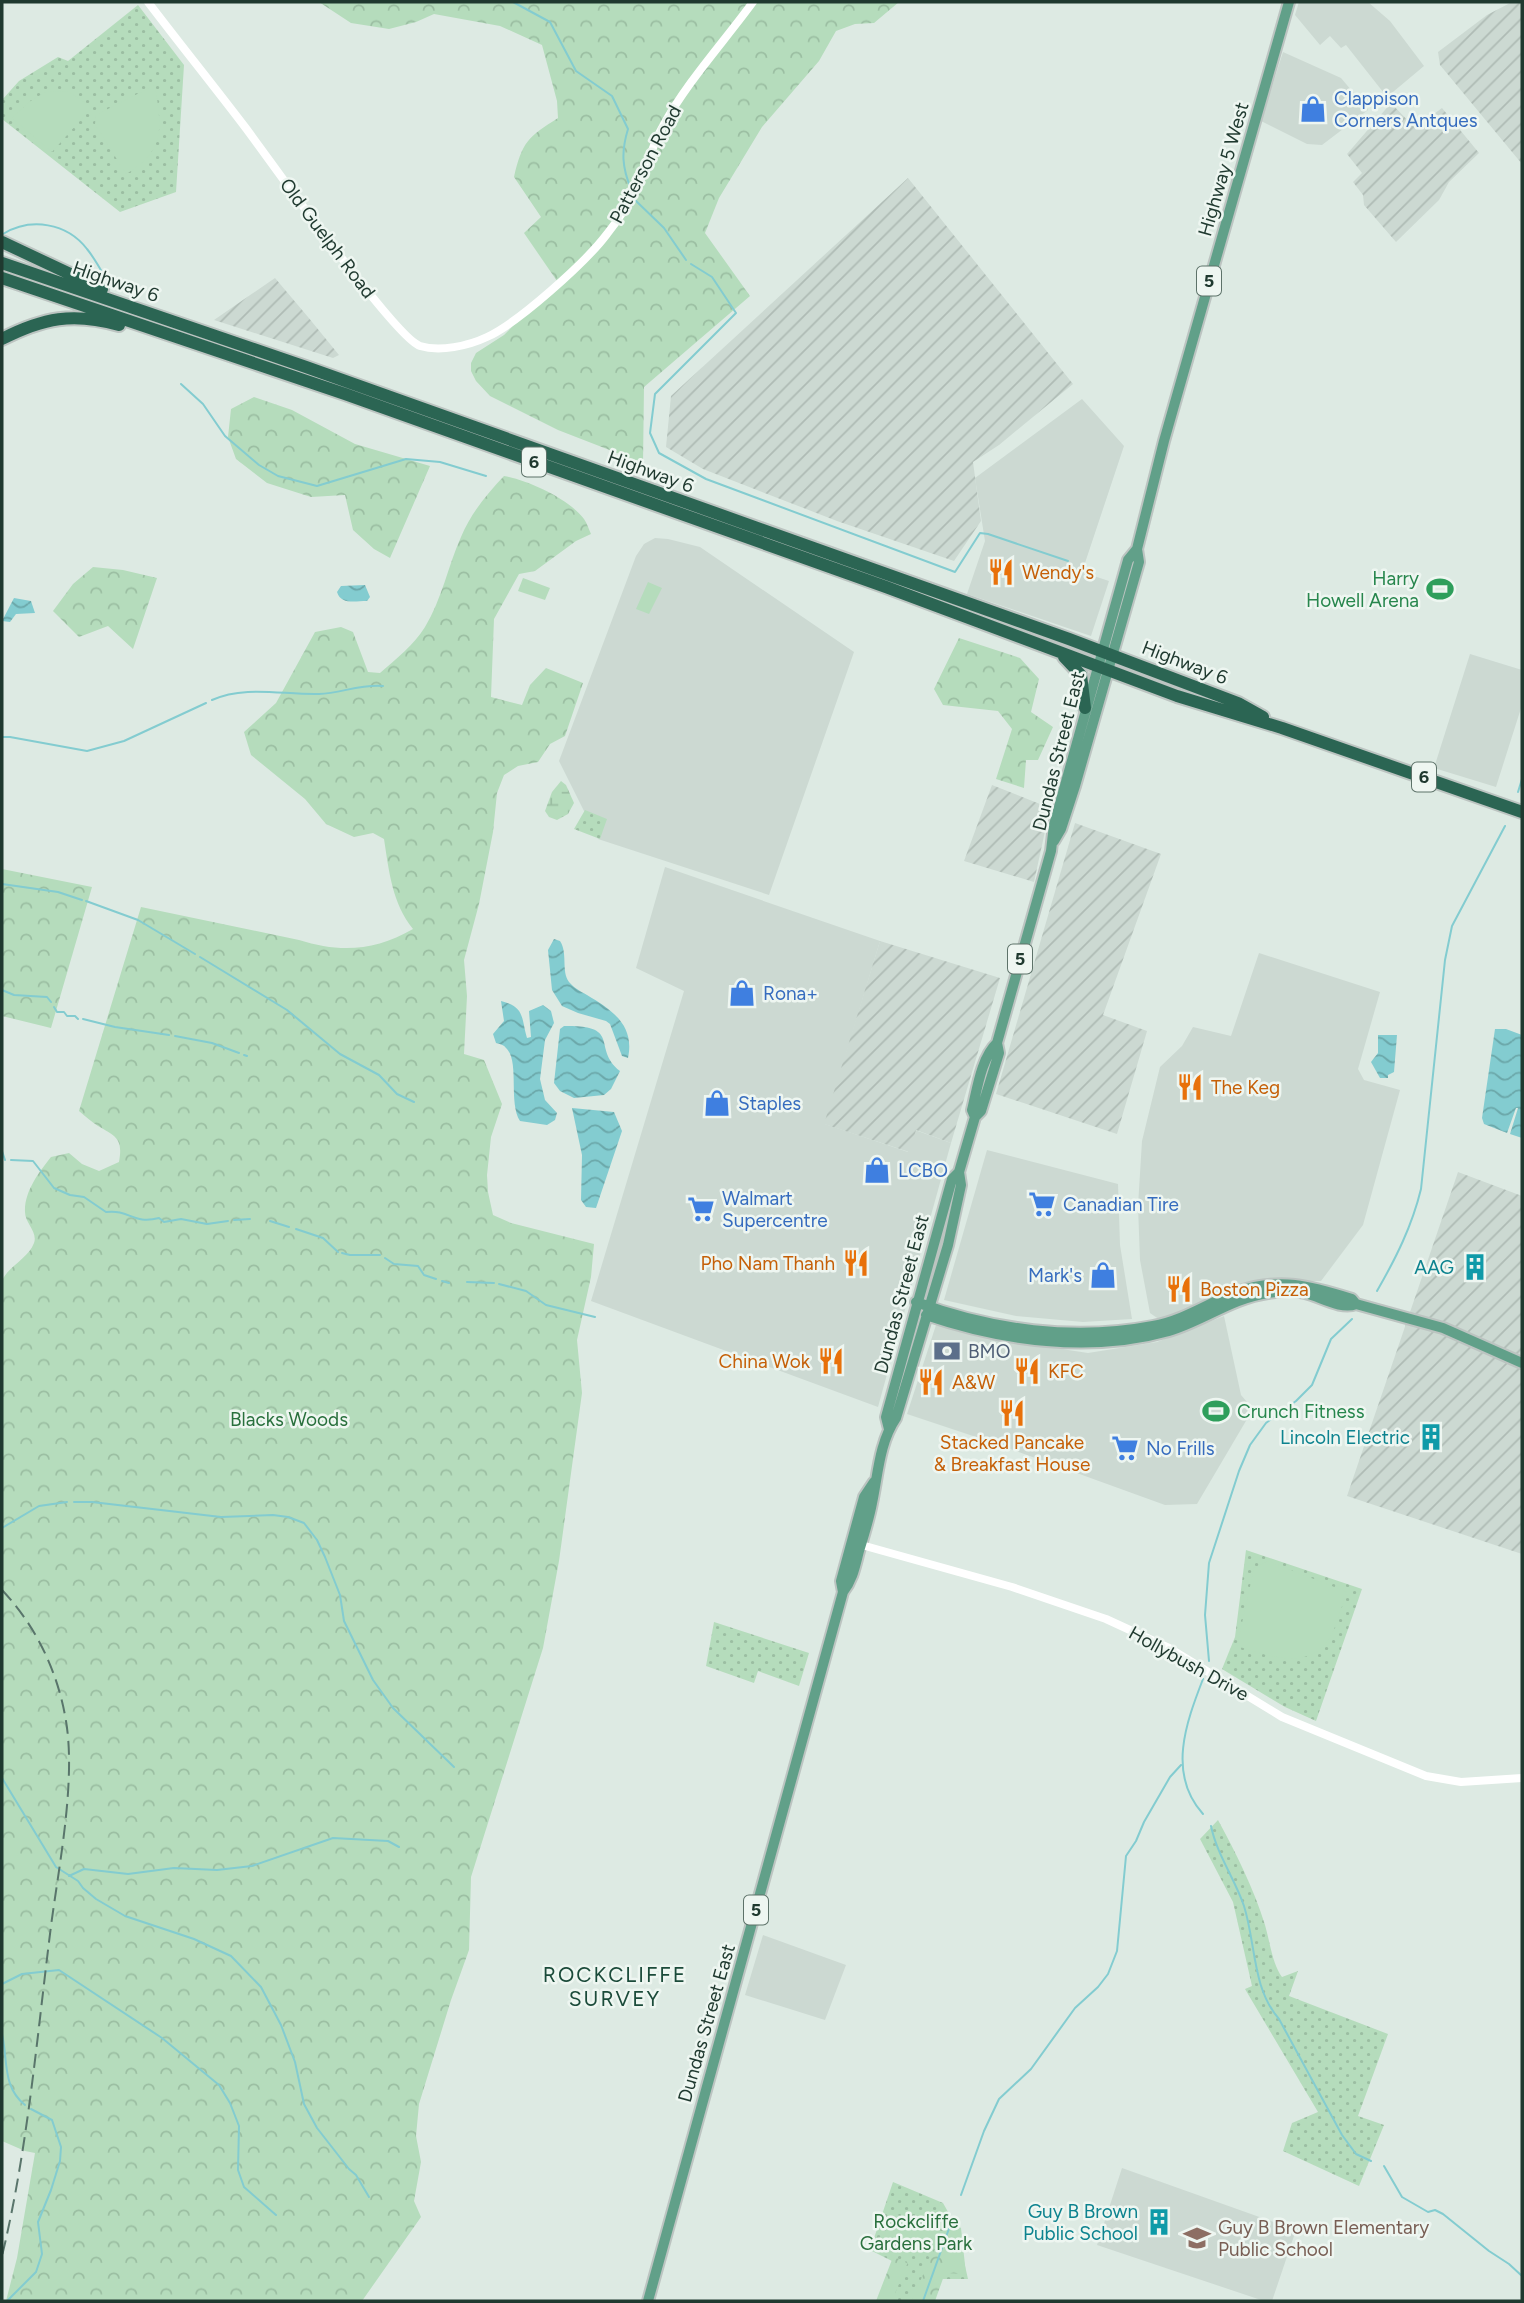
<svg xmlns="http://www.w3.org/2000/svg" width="1524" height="2303" font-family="Figtree,sans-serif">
	<defs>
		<pattern id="industrial-furrows" width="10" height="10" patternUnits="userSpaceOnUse" patternTransform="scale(1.75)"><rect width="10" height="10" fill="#ccd9d2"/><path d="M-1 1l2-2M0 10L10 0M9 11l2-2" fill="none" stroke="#afbbb5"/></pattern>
		<pattern id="green-dots" width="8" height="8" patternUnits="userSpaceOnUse" patternTransform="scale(1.75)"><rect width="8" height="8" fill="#b5dcbc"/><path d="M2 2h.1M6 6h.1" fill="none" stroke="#9bbea2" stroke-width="1.8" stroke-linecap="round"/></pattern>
		<pattern id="forest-crowns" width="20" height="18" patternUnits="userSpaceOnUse" patternTransform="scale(1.75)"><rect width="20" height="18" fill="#b5dcbc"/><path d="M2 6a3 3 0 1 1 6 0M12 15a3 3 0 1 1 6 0" fill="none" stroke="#9bbea2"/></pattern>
		<pattern id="wetland-marsh" width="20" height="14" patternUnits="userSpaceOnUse" patternTransform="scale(1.75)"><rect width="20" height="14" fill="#b5dcbc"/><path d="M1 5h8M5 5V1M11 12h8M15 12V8" fill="none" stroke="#9bbea2"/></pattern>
		<pattern id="water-waves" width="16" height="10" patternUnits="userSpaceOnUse" patternTransform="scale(1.75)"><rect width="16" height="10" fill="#83ccd0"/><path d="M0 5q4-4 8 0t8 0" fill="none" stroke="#6ba7a9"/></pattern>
	</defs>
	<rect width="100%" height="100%" fill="#ddeae3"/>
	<path fill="#ccd9d2" d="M1299 2H1368L1390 21 1424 66 1387 97 1346 45 1341 48 1330 36 1320 45 1295 15Z
		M1283 52 1341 78 1368 110 1322 145 1307 144 1261 121Z
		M1082 399 1124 446 1082 572 1109 581 1091 636 967 594 985 541 975 478Z
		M655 538 668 539 700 547 854 652 769 895 598 839 559 761 636 556 644 544Z
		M1470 654 1522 670V705L1496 787 1434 768Z
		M665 867 880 941 825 1124 908 1152 915 1130 951 1143 878 1407 591 1301 684 991 636 968Z
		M1259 953 1380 992 1358 1069 1364 1080 1400 1090 1363 1225 1321 1281H1265L1174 1317 1160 1320 1150 1313 1140 1260 1138 1206 1142 1141 1160 1067 1182 1046 1193 1027 1231 1036Z
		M987 1150 1118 1184 1120 1245 1132 1319 1083 1322 1016 1316 944 1300Z
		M1224 1316 1241 1395 1253 1409 1197 1504 1165 1505 988 1441 907 1414 936 1325 1022 1343 1088 1353 1157 1342Z
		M763 1935 846 1965 825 2020 745 1995Z
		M1122 2168 1296 2230 1272 2301H1264L1097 2245Z"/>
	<path fill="url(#industrial-furrows)" d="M1512 2H1522V164L1440 65 1438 52 1487 15Z
		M1391 103 1415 128 1442 108 1479 153 1449 182 1439 200 1396 242 1364 205 1363 195 1353 182 1362 173 1347 154Z
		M908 178 1073 384 999 445 973 462 981 521 954 561 837 521 703 469 666 447 671 396Z
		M275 278 308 317 339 355 333 358 214 320Z
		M992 785 1050 808 1034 882 964 861Z
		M1075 823 1161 854 1103 1015 1147 1031 1117 1134 996 1094Z
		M880 941 1000 978 951 1143 916 1130 909 1152 824 1124Z
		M1458 1172 1522 1196V1554L1347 1496Z"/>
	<path fill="url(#green-dots)" d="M138 5 184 65 176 192 120 212 2 119V100L19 81 58 57 68 61Z
		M585 810 607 819 600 839 574 829Z
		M1246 1550 1362 1589 1316 1721 1285 1707 1222 1669 1235 1637Z
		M714 1622 809 1653 799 1686 758 1671 754 1683 706 1666Z
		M1218 1820C1236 1853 1254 1889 1265 1925 1270 1942 1272 1963 1282 1977L1298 1971 1289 1996 1388 2034 1358 2116 1384 2125 1359 2186 1283 2151 1292 2123 1318 2112 1245 1989 1252 1986 1233 1902 1200 1839Z
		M893 2182 943 2203 956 2226 968 2279H942L933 2301H883L900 2265 870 2250Z"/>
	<path fill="url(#forest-crowns)" d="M319 2H899L874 23 855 24 836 31 819 61 762 127 719 198 705 233 750 296 644 387 643 463 558 430 490 396 476 381 471 371V363L476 353 504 335 557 281 524 233 541 217 514 177C522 142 528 137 558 118L557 101 542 45 500 26 434 14 416 22 389 29 351 23Z
		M254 397 292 410 355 444 430 466 390 558 374 549 353 530 345 495 311 497 267 483 236 459 228 437 231 409Z
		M504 476C528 480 569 499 584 519 587 523 589 530 591 534L576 541 535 571 519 574 494 619 491 697 522 705 530 685 546 668 583 683 565 736 550 744 538 762 518 766 504 775 497 793 493 832 479 904 464 960 467 996 464 1054 484 1060 502 1104 491 1137 487 1175 488 1192 493 1215 511 1223 594 1244 591 1277 577 1340 582 1393 559 1561 543 1648 471 1877 469 1950 451 2000 419 2104 416 2136 421 2162 414 2201 421 2217 362 2301H6L17 2258 35 2153 25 2151 2 2141V1281C8 1266 28 1259 34 1243 38 1232 25 1223 25 1212 24 1192 39 1172 51 1157L69 1153 82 1164 99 1171 119 1162C123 1139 117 1137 98 1126 92 1122 85 1116 79 1111L141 907 299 940C340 953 375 951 413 929 392 903 389 871 384 839L373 833 354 837 326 824 305 799 251 755 244 732 276 703 315 632 341 627 353 632 368 672 380 673C396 659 414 645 425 627 442 599 448 566 461 537 471 513 487 494 504 476Z
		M93 567 123 570 157 578 133 649 108 626 79 637 53 611 73 584Z
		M959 638 1020 658 1039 679 1031 712 1053 727 1038 760H1026L1024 788 996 779 1012 729 998 711 943 705 934 689Z
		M2 869 92 887 51 1028 2 1016Z
		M948 2220 961 2228 966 2274 945 2273 935 2301H911Z
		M893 2257 908 2262 892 2301H876Z"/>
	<path fill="url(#wetland-marsh)" d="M561 781 566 785 574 803 568 814 557 820 549 817 545 811 552 792Z"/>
	<path fill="#b5dcbc" d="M155 85C161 126 167 150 126 174L95 124 96 115Z
		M47 91 69 92 92 107 52 152 12 118 29 102Z
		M523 578 550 588 545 600 518 591Z
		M648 582 662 588 649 614 636 609Z
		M1268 1561 1347 1592C1342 1605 1338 1621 1332 1634 1311 1673 1269 1656 1237 1646L1254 1568Z
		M893 2213 940 2232 930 2257 883 2238Z"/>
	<path fill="url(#water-waves)" d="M365 585 370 597 367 601C355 601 341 605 337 592L341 586Z
		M14 598 31 601 35 613 16 614 10 622 2 621Z
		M554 939 560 941C568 953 561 971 569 982 574 988 580 991 587 995 612 1010 635 1025 628 1058L622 1056 610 1024 606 1021 578 1013 562 1006 552 990 548 950Z
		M501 1001C525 1007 521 1017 527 1038L531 1037 529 1011 543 1005 551 1011 554 1023 545 1040 540 1079 545 1100 557 1113 555 1120 547 1125 520 1121C508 1102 520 1061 506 1048 504 1045 500 1044 496 1043L493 1034 504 1021Z
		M564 1026C623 1025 591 1048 620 1071L611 1089 604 1095 574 1098 560 1091 554 1083 560 1029Z
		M1495 1029H1506L1522 1035V1138L1510 1134 1518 1108H1516L1507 1133 1484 1124 1482 1118Z
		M1378 1035H1397L1394 1072 1388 1075V1078H1380L1371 1062 1378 1053Z
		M572 1108 614 1112 622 1131 596 1208 586 1207 581 1200 582 1155Z"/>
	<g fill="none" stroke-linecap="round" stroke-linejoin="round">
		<path stroke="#83ccd0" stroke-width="2" d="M513 2 550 22 576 71 612 96 628 129C621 152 622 167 631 189
			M634 199 664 228 686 260
			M3 234C31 217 67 223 87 249 96 260 103 274 110 286
			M691 264 712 277 736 313 655 394 650 433 659 453 706 479 955 572 980 533 988 534 1068 561
			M181 384 203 404 225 436 259 465 278 476 317 486 406 459 440 462 486 476
			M212 700C245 685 283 695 319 694 341 693 361 684 383 686
			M2 737H10L87 751 124 741 206 703
			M1518 792 1522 779
			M2 884 58 892 82 900
			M86 901 138 920 195 954
			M200 957 287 1010 340 1054 379 1075 397 1094 414 1102
			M2 990 14 995 47 997 51 1002
			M54 1007 57 1012H64L67 1016H75L78 1019
			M83 1019 115 1027 169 1035
			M175 1036 212 1043 239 1053
			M244 1055 247 1056
			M2 1151 5 1160
			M11 1160 33 1161 54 1188 70 1195 84 1197 106 1212C130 1209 133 1225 159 1218L164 1222 181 1219 207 1224 228 1221
			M234 1220 250 1219
			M270 1221 289 1227
			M296 1229 323 1238 338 1252
			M342 1253 350 1255H380
			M385 1258 394 1264 418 1266 424 1275 436 1279
			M442 1281 449 1283
			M467 1282 494 1283
			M499 1284 526 1291 546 1305 595 1317
			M1377 1291C1396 1258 1412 1226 1421 1189L1445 960 1452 926 1505 826
			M74 1502H92L221 1517 273 1515 288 1517 304 1523 317 1540 325 1557 340 1595 344 1621 373 1680 393 1708 454 1767
			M2 1528 39 1506 67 1502
			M1209 1661 1205 1615 1209 1563 1239 1471 1250 1445 1266 1423 1296 1401 1312 1385 1331 1339 1352 1319
			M2 1778 56 1867 78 1881 83 1888 96 1899 125 1916 194 1939 231 1956 261 1987 281 2025 295 2062 304 2104 317 2128 349 2169 356 2175 369 2197
			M1203 1814C1167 1774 1186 1723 1203 1679
			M1211 1826C1217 1855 1235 1879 1244 1906 1256 1944 1252 1988 1279 2019L1342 2135 1356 2154 1371 2161
			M69 1876 84 1869 128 1874 174 1868 217 1870 252 1866 333 1838 388 1841 399 1847
			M2 1984 22 1974 59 1970 162 2038 219 2085 230 2103 239 2126 238 2170 244 2187 276 2215
			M2 2034C8 2059 2 2087 25 2105
			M1384 2166 1402 2197 1428 2212 1435 2210 1443 2214 1489 2251 1509 2264 1522 2276
			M961 2195 984 2131 999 2099 1031 2069 1075 2008 1098 1987 1108 1974 1117 1951 1126 1856 1136 1841 1144 1822 1170 1777 1181 1765
			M7 2301 36 2272 42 2254 38 2222 51 2190 60 2161 61 2147 52 2120 31 2109
			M923 2301 951 2223"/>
		<defs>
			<path id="major" d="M1054 841 1061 829 1075 786 1139 562 1137 549 1164 441 1289 2
				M975 1117 972 1110C977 1090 981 1058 997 1043
				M916 1302C991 1330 1075 1341 1153 1326 1185 1320 1208 1303 1237 1292 1280 1277 1310 1286 1352 1299L1356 1304 1443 1328 1522 1363
				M926 1315C1002 1341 1091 1353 1169 1331 1203 1321 1232 1298 1268 1293 1280 1291 1294 1290 1305 1293 1321 1297 1341 1310 1356 1304
				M889 1429 886 1417 952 1179 959 1172
				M843 1592 841 1581 864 1497 874 1482
				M648 2301 843 1592C853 1579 855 1566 859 1551 864 1535 869 1519 872 1503 878 1475 879 1443 896 1418L948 1245 961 1185 959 1172 975 1117 981 1111 999 1053 997 1043 1051 851 1054 825 1128 560 1137 549"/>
			<path id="highway" d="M2 242 102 289
				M2 263 306 367 1069 639 1238 703 1263 717
				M2 278 345 394 886 587 1177 696 1282 728 1522 812
				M2 339C43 318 73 312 119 325
				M1064 657 1081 675 1085 708"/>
		</defs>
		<use href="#major" stroke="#bcc4c1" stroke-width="14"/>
		<use href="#highway" stroke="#bcc4c1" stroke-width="16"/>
		<path stroke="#fff" stroke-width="8" d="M148 2C180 44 213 85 245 127 270 160 395 338 420 346 440 352 468 346 487 337 518 323 586 262 607 234 619 219 630 202 638 185 648 166 652 145 663 126 687 82 723 43 753 2
			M858 1544 1012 1587 1106 1619 1169 1648 1282 1717 1426 1776 1461 1782 1522 1778"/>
		<use href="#major" stroke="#61a089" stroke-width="10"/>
		<use href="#highway" stroke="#2b6553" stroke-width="12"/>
		<path stroke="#59756b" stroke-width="2" stroke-dasharray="14 7" stroke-linecap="butt" d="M2 1590C36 1626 58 1672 66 1721 76 1781 59 1865 51 1926 37 2036 28 2148 2 2256"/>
	</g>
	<defs>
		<symbol id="shop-bare" viewBox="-9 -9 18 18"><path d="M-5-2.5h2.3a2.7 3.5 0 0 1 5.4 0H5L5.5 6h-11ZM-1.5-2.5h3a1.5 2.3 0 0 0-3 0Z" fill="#3f7fe0" stroke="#eef6f1" stroke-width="2.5" paint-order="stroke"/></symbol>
		<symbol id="restaurant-bare" viewBox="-9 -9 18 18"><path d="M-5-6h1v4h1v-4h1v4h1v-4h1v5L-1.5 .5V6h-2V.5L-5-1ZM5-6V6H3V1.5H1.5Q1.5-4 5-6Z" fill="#e8710a" stroke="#eef6f1" stroke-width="2.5" paint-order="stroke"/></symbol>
		<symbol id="stadium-bare" viewBox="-9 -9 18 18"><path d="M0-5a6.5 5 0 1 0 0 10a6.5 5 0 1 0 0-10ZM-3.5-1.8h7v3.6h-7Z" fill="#2e9e5b" stroke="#eef6f1" stroke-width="2.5" paint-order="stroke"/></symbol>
		<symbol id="supermarket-bare" viewBox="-9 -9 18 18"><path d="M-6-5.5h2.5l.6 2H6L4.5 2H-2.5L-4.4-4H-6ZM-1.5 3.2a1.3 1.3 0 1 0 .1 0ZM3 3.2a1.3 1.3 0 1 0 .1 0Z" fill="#3f7fe0" stroke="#eef6f1" stroke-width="2.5" paint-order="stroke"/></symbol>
		<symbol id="building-bare" viewBox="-9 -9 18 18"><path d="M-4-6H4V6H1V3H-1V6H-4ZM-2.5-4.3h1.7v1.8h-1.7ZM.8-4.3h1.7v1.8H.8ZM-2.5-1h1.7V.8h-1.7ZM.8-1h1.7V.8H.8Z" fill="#0f9aa8" stroke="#eef6f1" stroke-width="2.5" paint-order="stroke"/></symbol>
		<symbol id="bank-bare" viewBox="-9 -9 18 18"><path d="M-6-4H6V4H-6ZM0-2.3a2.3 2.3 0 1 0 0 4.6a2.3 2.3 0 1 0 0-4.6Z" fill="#5c6f8a" stroke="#eef6f1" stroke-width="2.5" paint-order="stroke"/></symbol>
		<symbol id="school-bare" viewBox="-9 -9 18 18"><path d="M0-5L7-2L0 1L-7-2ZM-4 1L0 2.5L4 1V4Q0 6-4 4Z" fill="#8d6e63" stroke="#eef6f1" stroke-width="2.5" paint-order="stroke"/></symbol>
	</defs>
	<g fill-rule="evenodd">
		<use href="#shop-bare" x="1294" y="90" width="38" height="38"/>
		<use href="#restaurant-bare" x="982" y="553" width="38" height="38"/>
		<use href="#stadium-bare" x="1421" y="570" width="38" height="38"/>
		<use href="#shop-bare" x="723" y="974" width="38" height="38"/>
		<use href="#restaurant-bare" x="1171" y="1068" width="38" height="38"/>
		<use href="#shop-bare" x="698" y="1084" width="38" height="38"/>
		<use href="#shop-bare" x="858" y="1151" width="38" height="38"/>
		<use href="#supermarket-bare" x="1023" y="1185" width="38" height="38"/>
		<use href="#supermarket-bare" x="682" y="1190" width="38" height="38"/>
		<use href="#restaurant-bare" x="837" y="1244" width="38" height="38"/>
		<use href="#building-bare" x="1456" y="1248" width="38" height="38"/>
		<use href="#shop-bare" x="1084" y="1256" width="38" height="38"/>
		<use href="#restaurant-bare" x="1160" y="1270" width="38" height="38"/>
		<use href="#bank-bare" x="928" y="1332" width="38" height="38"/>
		<use href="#restaurant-bare" x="812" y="1342" width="38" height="38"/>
		<use href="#restaurant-bare" x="1008" y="1352" width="38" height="38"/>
		<use href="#restaurant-bare" x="912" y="1363" width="38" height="38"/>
		<use href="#stadium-bare" x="1197" y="1392" width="38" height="38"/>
		<use href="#restaurant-bare" x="993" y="1394" width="38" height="38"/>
		<use href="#building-bare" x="1412" y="1418" width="38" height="38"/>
		<use href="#supermarket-bare" x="1106" y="1429" width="38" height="38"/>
		<use href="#building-bare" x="1140" y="2203" width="38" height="38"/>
		<use href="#school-bare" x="1178" y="2219" width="38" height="38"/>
	</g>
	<g text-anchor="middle" stroke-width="5" stroke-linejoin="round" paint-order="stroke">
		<g fill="#eef6f1" stroke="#5d7269" stroke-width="2">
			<rect x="1197" y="266.5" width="24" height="29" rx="5"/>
			<rect x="522" y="447.5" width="24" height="29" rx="5"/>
			<rect x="1412" y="762.5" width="24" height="29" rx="5"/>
			<rect x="1008" y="944.5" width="24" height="29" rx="5"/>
			<rect x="744" y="1895.5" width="24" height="29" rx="5"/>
		</g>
		<g font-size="18" font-weight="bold" fill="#1f392f">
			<text x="1209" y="287">5</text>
			<text x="534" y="468">6</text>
			<text x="1424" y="783">6</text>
			<text x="1020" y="965">5</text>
			<text x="756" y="1916">5</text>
		</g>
		<g font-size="19" fill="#366cbe" stroke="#eef6f1" text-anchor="start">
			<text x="1334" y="105">Clappison<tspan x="1334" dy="22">Corners Antques</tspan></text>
			<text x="763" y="1000">Rona+</text>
			<text x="738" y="1110">Staples</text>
			<text x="898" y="1177">LCBO</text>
			<text x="722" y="1205">Walmart<tspan x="722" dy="22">Supercentre</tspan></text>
			<text x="1063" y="1211">Canadian Tire</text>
			<text x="1082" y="1282" text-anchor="end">Mark's</text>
			<text x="1146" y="1455">No Frills</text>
		</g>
		<g font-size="19" fill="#1f392f" stroke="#eef6f1">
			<text transform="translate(645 164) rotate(-62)" y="7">Patterson Road</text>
			<text transform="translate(1223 169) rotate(-74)" y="7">Highway 5 West</text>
			<text transform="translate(328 238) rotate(53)" y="7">Old Guelph Road</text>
			<text transform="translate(116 281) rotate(19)" y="7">Highway 6</text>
			<text transform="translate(651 471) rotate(20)" y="7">Highway 6</text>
			<text transform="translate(1185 662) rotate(21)" y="7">Highway 6</text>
			<text transform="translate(1058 751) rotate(-76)" y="7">Dundas Street East</text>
			<text transform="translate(901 1294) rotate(-75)" y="7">Dundas Street East</text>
			<text transform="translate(1189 1663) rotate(29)" y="7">Hollybush Drive</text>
			<text transform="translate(706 2023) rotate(-74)" y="7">Dundas Street East</text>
		</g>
		<g font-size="19" fill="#c56008" stroke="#eef6f1" text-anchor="start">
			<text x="1022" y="579">Wendy's</text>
			<text x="1211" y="1094">The Keg</text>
			<text x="835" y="1270" text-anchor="end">Pho Nam Thanh</text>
			<text x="1200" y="1296">Boston Pizza</text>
			<text x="810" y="1368" text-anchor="end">China Wok</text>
			<text x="1048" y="1378">KFC</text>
			<text x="952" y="1389">A&amp;W</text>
			<text x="1012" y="1449" text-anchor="middle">Stacked Pancake<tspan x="1012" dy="22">&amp; Breakfast House</tspan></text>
		</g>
		<g font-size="19" fill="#27864d" stroke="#eef6f1" text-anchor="end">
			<text x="1419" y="585">Harry<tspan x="1419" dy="22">Howell Arena</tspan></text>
			<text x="1237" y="1418" text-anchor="start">Crunch Fitness</text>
		</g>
		<g font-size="19" fill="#0d838f" stroke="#eef6f1" text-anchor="end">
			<text x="1454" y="1274">AAG</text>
			<text x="1410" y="1444">Lincoln Electric</text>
			<text x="1138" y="2218">Guy B Brown<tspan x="1138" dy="22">Public School</tspan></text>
		</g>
		<g font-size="19" fill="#4e5e75" stroke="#eef6f1" text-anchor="start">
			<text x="968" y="1358">BMO</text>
		</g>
		<g font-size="19" fill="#29703d" stroke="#eef6f1">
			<text x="289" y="1426">Blacks Woods</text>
			<text x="916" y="2228">Rockcliffe<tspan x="916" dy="22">Gardens Park</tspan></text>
		</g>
		<g font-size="19" fill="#785e54" stroke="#eef6f1" text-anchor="start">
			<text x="1218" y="2234">Guy B Brown Elementary<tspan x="1218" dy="22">Public School</tspan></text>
		</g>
		<g font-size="21" letter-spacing="2" fill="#1b4b3a" stroke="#eef6f1">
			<text x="615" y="1982">ROCKCLIFFE<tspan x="615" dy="24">SURVEY</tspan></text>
		</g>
	</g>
	<rect width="1524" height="2303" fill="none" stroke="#1f392f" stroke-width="7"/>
</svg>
